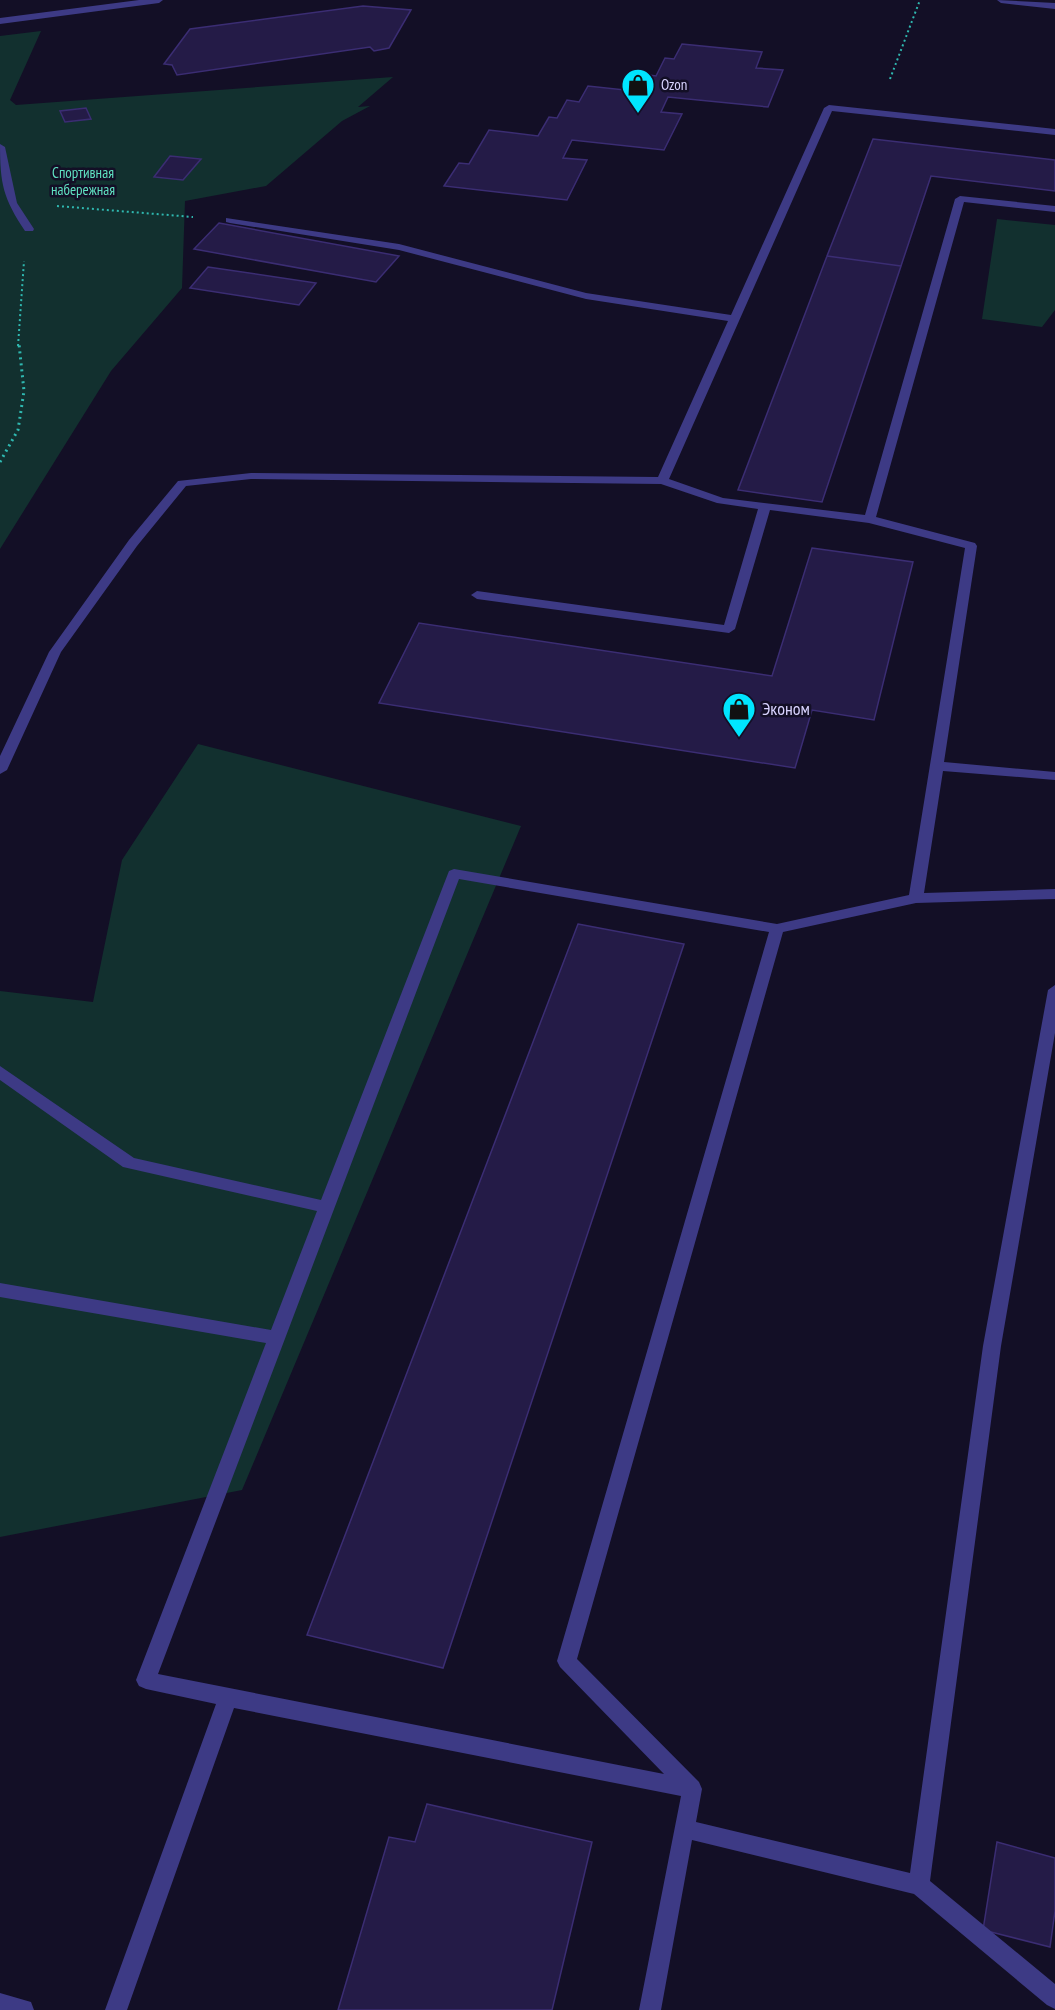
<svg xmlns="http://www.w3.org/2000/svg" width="1055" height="2010" font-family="'PT Sans Narrow',sans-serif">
	<rect width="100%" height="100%" fill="#130f26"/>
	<path fill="#12302f" d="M41 31 10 100 16 105 393 77 358 107 370 106 342 121 266 186 185 201 182 288 111 371 0 549V36Z
		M997 219 1055 225V310L1042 327 982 319Z
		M198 744 521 826 242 1490 0 1537V991L93 1002 122 860Z"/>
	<path fill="#241b47" stroke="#3b2d73" stroke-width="1.5" d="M363 6 411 10 389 48 374 51 370 47 177 75 172 65 164 64 190 29Z
		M682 44 762 52 756 68 783 70 768 107 668 97 661 112 682 114 664 150 572 140 563 158 587 160 567 200 444 186 459 163 469 164 489 130 538 136 549 117 557 118 567 100 579 102 588 86 634 91 643 74 656 76 665 58 674 59Z
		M86 108 91 119 65 122 60 111Z
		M873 139 1055 160V191L931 176 901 266 827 256Z
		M170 156 201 159 183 180 154 177Z
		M219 223 399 256 376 282 194 249Z
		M827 256 901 266 822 502 738 490Z
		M208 267 316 283 299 305 190 288Z
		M812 548 913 562 874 720 812 710 795 768 379 703 419 623 772 676Z
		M578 924 684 944 443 1668 307 1635Z
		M427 1804 592 1842 552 2010H338L389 1837 415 1842Z
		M997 1842 1055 1858V1911L1050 1947 983 1930Z"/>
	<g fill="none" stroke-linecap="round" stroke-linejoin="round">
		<path stroke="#2fb8b0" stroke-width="2" stroke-dasharray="2 3" stroke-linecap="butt" d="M890 79 920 0
			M57 206 193 217
			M18 346 24 261"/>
		<path stroke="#2fb8b0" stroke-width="3" stroke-dasharray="2 4" stroke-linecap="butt" d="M0 462 18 430 24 391 19 344"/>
		<path fill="#3d3a85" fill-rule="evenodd" d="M829 105 1055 129V135L832 111 669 479 723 498 865 515 955 199 960 196 1055 206V212L964 202 876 517 975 543 977 546 944 762 1055 772V780L943 771 924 893 1055 889V899L916 903 783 932 577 1659 699 1782 702 1789 696 1822 910 1873 983 1346 1048 990 1055 985V1033L1001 1346 930 1881 1055 1984V2009L1047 2005 914 1894 692 1840 661 2010H639L681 1796 234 1708 127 2010H105L216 1704 146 1689 139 1686 136 1680 266 1343 0 1297V1283L271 1330 317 1211 123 1167 0 1080V1066L134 1158 321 1200 449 871 454 869 777 924 909 895 965 548 869 523 770 510 735 629 729 633 477 599 471 595 477 591 724 625 758 509 717 503 661 484 251 479 186 486 137 546 61 652 7 770 0 774V756L49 652 129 540 178 481 251 473 658 477 728 321 586 299 399 250 230 223 226 222V218L399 244 586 293 731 315 824 108ZM459 879 769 932 557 1661 560 1667 664 1774 158 1674Z
			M0 1993 31 2002 34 2010H0Z"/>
		<path fill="#3d3a85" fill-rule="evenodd" d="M139 0H163L159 3 0 24V18Z
			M997 0 1055 3V9L1001 3Z
			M0 144 5 147 17 203 34 229 33 231H25C3 198 0 184 0 144Z"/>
	</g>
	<defs>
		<symbol id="shop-pin" viewBox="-11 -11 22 30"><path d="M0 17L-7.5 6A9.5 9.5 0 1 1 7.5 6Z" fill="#00e5ff" stroke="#130f26"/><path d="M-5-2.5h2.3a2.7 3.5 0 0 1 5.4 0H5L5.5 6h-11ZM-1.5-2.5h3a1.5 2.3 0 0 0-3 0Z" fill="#111"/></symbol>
	</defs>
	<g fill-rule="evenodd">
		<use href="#shop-pin" x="619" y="66" width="38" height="52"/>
		<use href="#shop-pin" x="720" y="690" width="38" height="52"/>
	</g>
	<g text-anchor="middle" stroke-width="5" stroke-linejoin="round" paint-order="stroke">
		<g font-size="15" fill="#d9d4ff" stroke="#130f26" text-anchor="start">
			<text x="661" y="90">Ozon</text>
		</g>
		<g font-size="15" fill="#5fe0c0" stroke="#130f26">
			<text x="83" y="178">Спортивная<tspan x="83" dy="17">набережная</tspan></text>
		</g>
		<g font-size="18" fill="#d9d4ff" stroke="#130f26" text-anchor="start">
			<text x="762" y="715">Эконом</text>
		</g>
	</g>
</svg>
